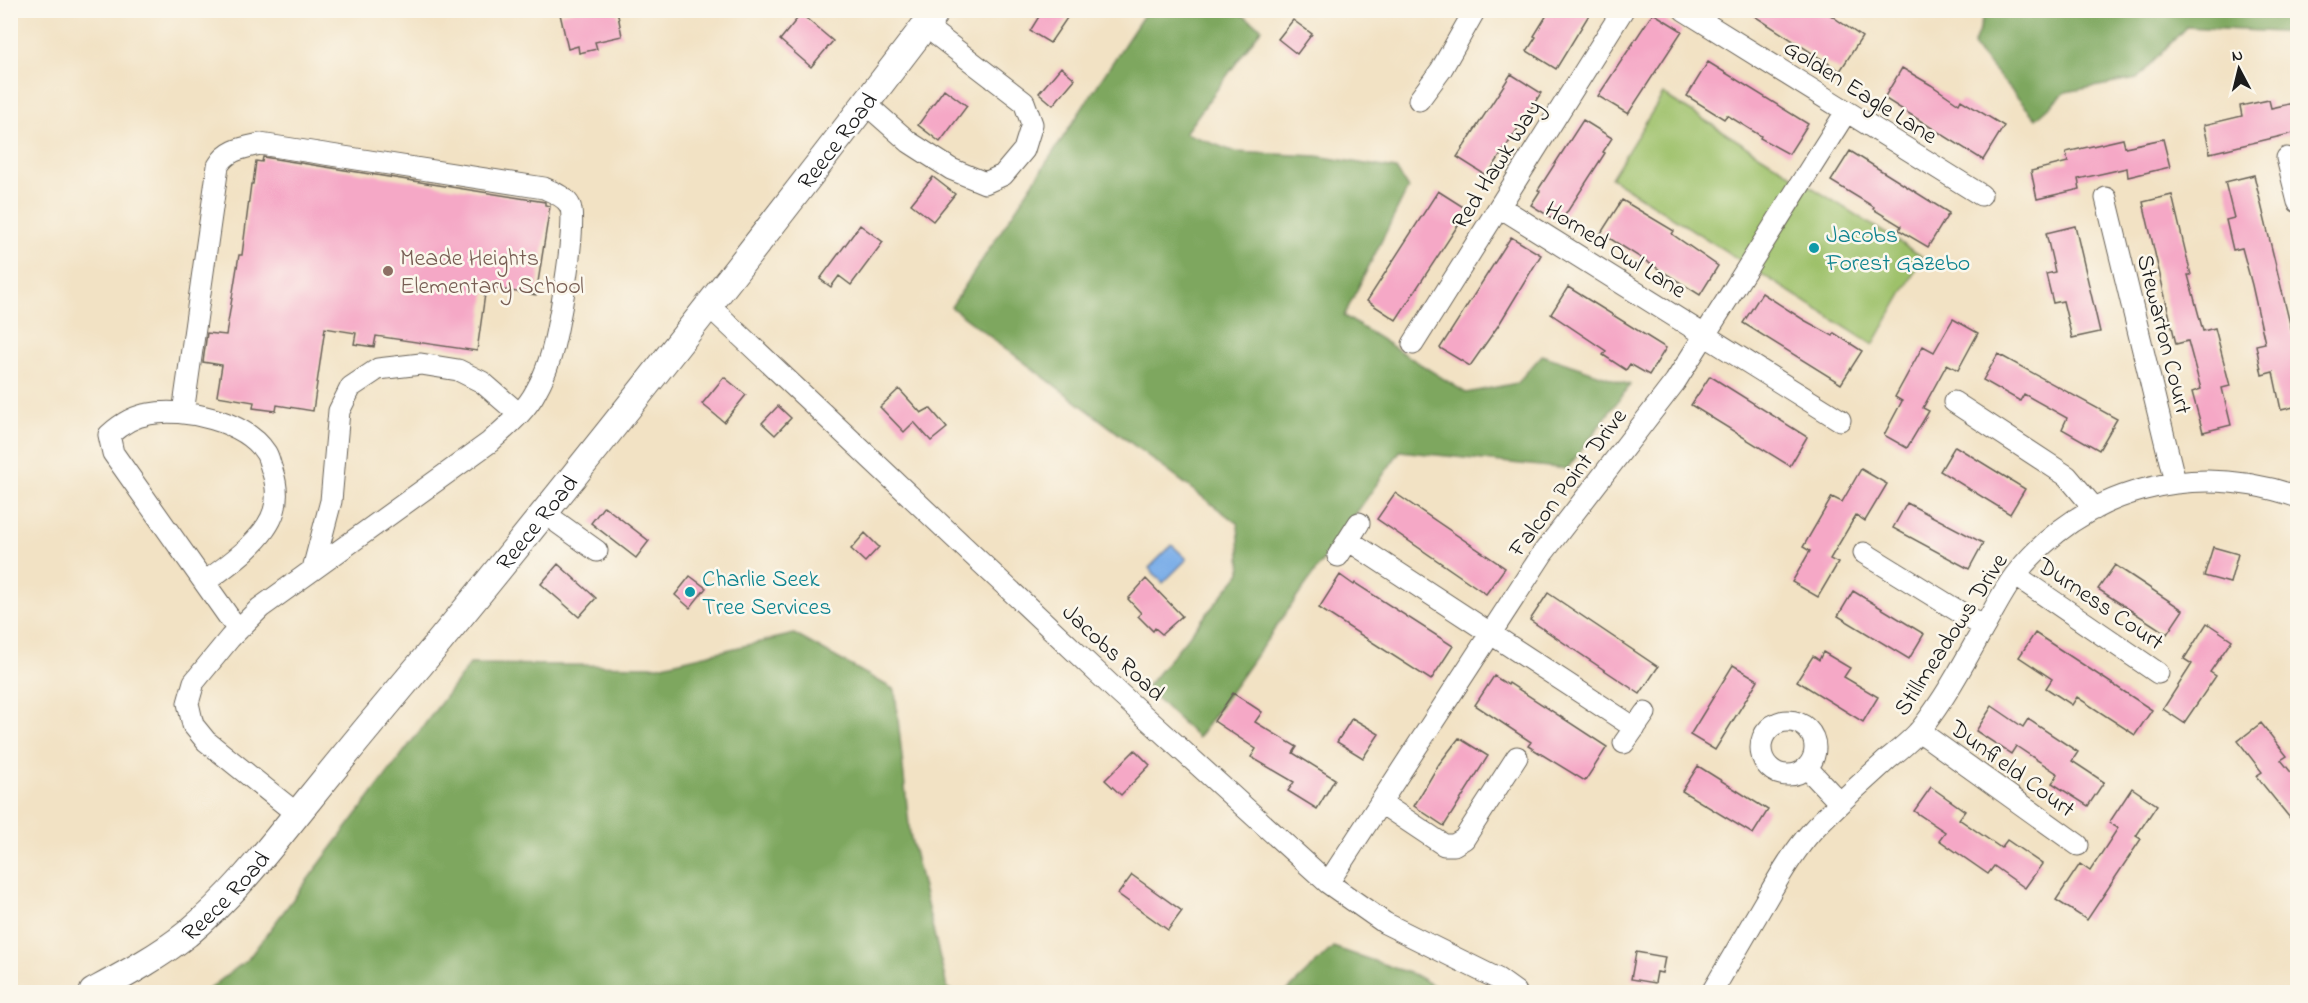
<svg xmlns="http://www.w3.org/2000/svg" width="2308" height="1003" font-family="'Indie Flower',sans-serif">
	<rect width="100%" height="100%" fill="#fbf7ec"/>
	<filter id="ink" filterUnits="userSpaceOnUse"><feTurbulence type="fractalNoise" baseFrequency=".0167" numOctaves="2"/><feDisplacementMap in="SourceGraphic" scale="12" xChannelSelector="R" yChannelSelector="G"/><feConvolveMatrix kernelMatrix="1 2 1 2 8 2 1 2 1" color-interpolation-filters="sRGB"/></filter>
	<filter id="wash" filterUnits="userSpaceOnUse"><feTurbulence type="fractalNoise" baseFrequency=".008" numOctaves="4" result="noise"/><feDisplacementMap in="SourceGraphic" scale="24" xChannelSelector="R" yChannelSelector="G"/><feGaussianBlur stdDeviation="1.35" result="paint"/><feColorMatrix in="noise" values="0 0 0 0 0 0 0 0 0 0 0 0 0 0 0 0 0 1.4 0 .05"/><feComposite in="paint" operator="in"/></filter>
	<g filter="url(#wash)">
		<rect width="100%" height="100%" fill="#f2e2c4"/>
		<path fill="#9ec16b" stroke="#5d6e44" stroke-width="1.5" d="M1663 94 1923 257 1873 345 1611 178Z"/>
		<path fill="#7ea75f" stroke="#4d623e" stroke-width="1.5" d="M1147 10 1236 11 1262 28 1185 133 1235 152 1317 156 1396 169 1408 188 1344 316 1466 393 1517 383 1542 355 1630 385 1567 469 1400 451 1198 738 1146 688 1241 572 1238 524 951 307Z
			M1986 11H2297V33L2186 27 2137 79 2066 92 2036 119 1973 46Z
			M794 634 895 690 910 834 947 987 953 992H205L248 959 470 664 659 666Z
			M1333 947 1415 975 1445 992H1286Z"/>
		<path fill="#7baee8" stroke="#4c6582" stroke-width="1.5" d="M1172 545 1187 559 1163 583 1149 568Z"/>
		<g id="blocks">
			<path fill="#f5a8c6" d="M578 10H617L622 36 595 42 597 49 579 53 578 46 568 49 560 14Z
				M1043 10H1056L1067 18 1050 43 1030 31Z
				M1550 10H1592L1556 69 1527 51 1536 37 1534 36Z
				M1745 10H1823L1862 37 1840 71Z
				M1653 13 1682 31 1628 114 1598 96Z
				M801 14 833 41 811 67 780 40Z
				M1293 20 1312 34 1297 54 1278 39Z
				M1708 62 1808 124 1789 154 1760 138 1761 136 1727 115 1724 119 1687 96Z
				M1061 67 1075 79 1053 105 1039 93Z
				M1902 68 1931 85 1959 104 1961 100 2004 126 1983 160 1884 98Z
				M1511 74 1541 93 1487 176 1457 157Z
				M944 89 967 106 940 142 918 125Z
				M2269 100 2271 108 2298 102V132L2210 153 2204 125 2242 116 2240 106Z
				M1583 120 1612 138 1603 152 1605 153 1560 223 1531 205 1540 191 1538 190Z
				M2123 139 2125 147 2163 139 2170 167 2128 177 2127 168 2078 179 2080 189 2037 199 2031 171 2068 162 2066 152Z
				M1850 151 1949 213 1928 247 1899 230 1901 226 1873 209 1874 207 1831 181Z
				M263 157 545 202V205L550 206 536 295 486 287 477 351 376 336 374 347 354 344 356 333 325 328 313 411 277 405 276 411 253 408 254 402 217 396 222 365 203 362 207 333 226 335 239 255H242L251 184H253L256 161 262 162Z
				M2254 175 2298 357V406L2281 410 2273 372 2262 375 2256 345 2265 343 2252 285 2242 248 2233 250 2226 220 2234 218 2225 182Z
				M933 177 955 194 933 221 911 204Z
				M1438 191 1468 210 1396 320 1367 301Z
				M2172 195 2191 275H2188L2203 331 2215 328 2230 386 2222 388 2231 425 2203 432 2192 392 2201 389 2188 341 2176 344 2143 202Z
				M1622 200 1674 231 1672 234 1718 266 1700 295 1601 233Z
				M860 225 883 242 851 285 839 276 831 287 820 279Z
				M2075 226 2100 332 2072 338 2063 301 2053 303 2046 274 2055 272 2046 233Z
				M1511 237 1541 255 1498 326 1470 366 1440 348Z
				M1568 287 1666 348 1649 375 1630 364 1626 370 1603 355 1606 351 1551 314Z
				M1762 293 1804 320 1833 336 1834 333 1862 351 1841 384 1743 323Z
				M1953 319 1978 333 1958 370 1947 364 1923 408 1929 411 1907 448 1884 435 1902 401 1895 397 1923 346 1934 352Z
				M1998 354 2117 419 2099 450 2062 429 2067 418 2024 394 2020 401 1983 380Z
				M1710 376 1807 437 1790 466 1691 405Z
				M724 377 746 395 724 422 702 404Z
				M899 389 921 413 930 408 947 428 931 441 914 422 904 432 880 407Z
				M778 406 791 418 775 435 762 423Z
				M1955 446 2025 489 2010 514 1940 471Z
				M1861 469 1887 484 1865 521 1856 515 1830 559 1838 563 1818 597 1792 582 1810 551 1803 547 1832 497 1842 502Z
				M1395 493 1505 568 1486 594 1377 519Z
				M1907 503 1983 543 1969 569 1893 528Z
				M604 506 649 541 636 558 591 523Z
				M865 533 879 547 865 562 851 549Z
				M2213 547 2238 554 2230 583 2204 576Z
				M558 564 596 598 579 617 541 584Z
				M2115 565 2183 610 2167 634 2098 589Z
				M1340 575 1354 585 1355 583 1453 646 1431 680 1319 608Z
				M690 576 706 588 690 608 675 595Z
				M1146 579 1182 616 1162 634 1155 628 1153 631 1138 616 1141 613 1128 599Z
				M1853 591 1924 634 1909 659 1838 616Z
				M1548 593 1658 667 1640 694 1530 620Z
				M2207 623 2232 640 2210 672 2216 676 2184 723 2163 709 2192 664 2184 659Z
				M2035 633 2152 710 2135 735 2077 697 2072 705 2046 688 2052 679 2019 657Z
				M1823 652 1850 668 1844 677 1878 697 1863 722 1797 681 1813 656 1819 660Z
				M1733 665 1758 680 1715 750 1690 735Z
				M1494 676 1508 685 1509 683 1607 747 1585 781 1528 746 1531 742 1475 705Z
				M1233 693 1262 712 1255 722 1297 747 1293 753 1335 779 1317 809 1288 791 1294 782 1251 757 1256 749 1214 721Z
				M1992 706 2023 727 2028 719 2078 752 2072 761 2104 782 2088 806 2052 783 2058 774 2016 746 2011 754 1976 731Z
				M1352 718 1379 734 1363 758 1337 742Z
				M2261 723 2287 756 2281 760 2298 781V828L2256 776 2262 772 2238 741Z
				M1459 738 1488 756 1444 826 1414 806 1439 764Z
				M1135 750 1150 765 1121 795 1105 780Z
				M1698 766 1768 810 1753 834 1682 791Z
				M1931 787 1965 811 1959 819 2001 848 2007 840 2042 864 2025 888 1994 866 1988 874 1939 840 1945 832 1914 811Z
				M2132 788 2157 805 2136 836 2141 839 2087 920 2056 900 2080 864 2090 871 2118 828 2109 823Z
				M1132 875 1182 911 1168 930 1118 894Z
				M1636 952 1665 957 1662 973 1657 972 1655 983 1631 979Z"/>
		</g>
	</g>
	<g filter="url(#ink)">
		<use href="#blocks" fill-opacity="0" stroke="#676157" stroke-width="1.5"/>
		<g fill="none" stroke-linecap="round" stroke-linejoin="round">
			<defs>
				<path id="minor" d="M1684 10 1981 195
					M1419 100 1441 70 1475 10
					M866 104 909 142 951 169 985 183 1003 175 1024 150 1032 124 1024 102 925 26
					M2287 158 2298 202
					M2106 198 2175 482
					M1500 207 1840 420
					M709 306 1119 693 1328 883 1385 923 1498 979 1516 992
					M1413 344 1623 10
					M1954 402 2067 476 2095 509
					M183 413 218 166C227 150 242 148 260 144L544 188C553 192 566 197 570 206 578 222 557 341 549 361 546 371 541 382 536 391 526 411 506 427 490 442L260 608 230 638 194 682 188 703 193 725 206 741 297 814
					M544 513 597 551
					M1348 540 1635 728
					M1864 553 1984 627
					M1338 556 1359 523
					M313 569 331 501 339 411 351 387 378 369 421 364 458 370 482 382 519 414
					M2015 575 2158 673
					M205 582C227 566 266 539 274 511 278 498 276 482 272 470 270 465 269 458 266 453 246 421 183 407 149 414 134 416 120 425 109 435L113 453 238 630
					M1761 748a27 27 0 1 1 54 0a27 27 0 1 1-54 0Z
					M1919 731 2078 845
					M1624 743 1645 713
					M1807 768 1840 803
					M1381 803 1444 845H1454L1464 839 1517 757
					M1328 883 1543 553 1675 382 1846 112
					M1712 992C1730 961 1748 930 1767 898 1780 875 1794 851 1812 831 1836 805 1862 783 1888 759 1899 750 1912 740 1921 729 1946 697 1964 663 1983 629 1994 610 2003 591 2016 574 2085 487 2194 461 2298 497"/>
				<g id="major">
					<path id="s1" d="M93 992C126 974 158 957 187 934 235 894 271 846 310 798 351 747 393 697 435 647 607 438 773 225 937 10"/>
				</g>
			</defs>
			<use href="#minor" stroke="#676157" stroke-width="23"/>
			<use href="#major" stroke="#676157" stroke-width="29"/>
			<use href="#minor" stroke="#fff" stroke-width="21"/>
			<use href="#major" stroke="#fff" stroke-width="27"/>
		</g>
	</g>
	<g fill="#0f9aa8" stroke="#fbf7ec" stroke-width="2">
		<circle cx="1814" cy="248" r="6"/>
		<circle cx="690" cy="592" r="6"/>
	</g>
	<circle fill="#8d6e63" stroke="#fbf7ec" stroke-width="2" cx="388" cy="271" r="6"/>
	<g text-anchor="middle" stroke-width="5" stroke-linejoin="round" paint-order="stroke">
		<g font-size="24" fill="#1c1c1c" stroke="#fbf7ec">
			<text transform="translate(1861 91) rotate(32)" y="8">Golden Eagle Lane</text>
			<text dy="8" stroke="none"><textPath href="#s1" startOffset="1137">Reece Road</textPath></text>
			<text transform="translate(1496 164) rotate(-58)" y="8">Red Hawk Way</text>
			<text transform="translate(1616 249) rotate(32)" y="8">Horned Owl Lane</text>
			<text transform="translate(2165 334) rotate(76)" y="8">Stewarton Court</text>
			<text transform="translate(1567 482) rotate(-53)" y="8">Falcon Point Drive</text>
			<text dy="8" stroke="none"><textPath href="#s1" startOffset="651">Reece Road</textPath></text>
			<text transform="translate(2101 603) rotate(34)" y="8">Durness Court</text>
			<text transform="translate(1950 634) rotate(-57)" y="8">Stillmeadows Drive</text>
			<text transform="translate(1114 652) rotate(43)" y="8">Jacobs Road</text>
			<text transform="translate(2013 768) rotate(36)" y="8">Dunfield Court</text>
			<text dy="8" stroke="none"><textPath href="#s1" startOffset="165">Reece Road</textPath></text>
		</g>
		<g font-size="24" fill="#0d838f" stroke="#fbf7ec" text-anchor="start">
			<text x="1826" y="242">Jacobs<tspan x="1826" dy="28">Forest Gazebo</tspan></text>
			<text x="702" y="586">Charlie Seek<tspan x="702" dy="28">Tree Services</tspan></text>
		</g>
		<g font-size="24" fill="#785e54" stroke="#fbf7ec" text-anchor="start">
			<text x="400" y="265">Meade Heights<tspan x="400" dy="28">Elementary School</tspan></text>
		</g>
	</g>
	<rect width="2308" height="1003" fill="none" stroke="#fbf7ec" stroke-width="36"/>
	<g transform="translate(2239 69) rotate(353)" stroke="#fbf7ec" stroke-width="4.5" paint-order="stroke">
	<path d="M0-4.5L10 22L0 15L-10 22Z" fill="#1c1c1c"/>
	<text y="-9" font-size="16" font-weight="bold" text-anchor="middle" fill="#1c1c1c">N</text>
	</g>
</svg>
